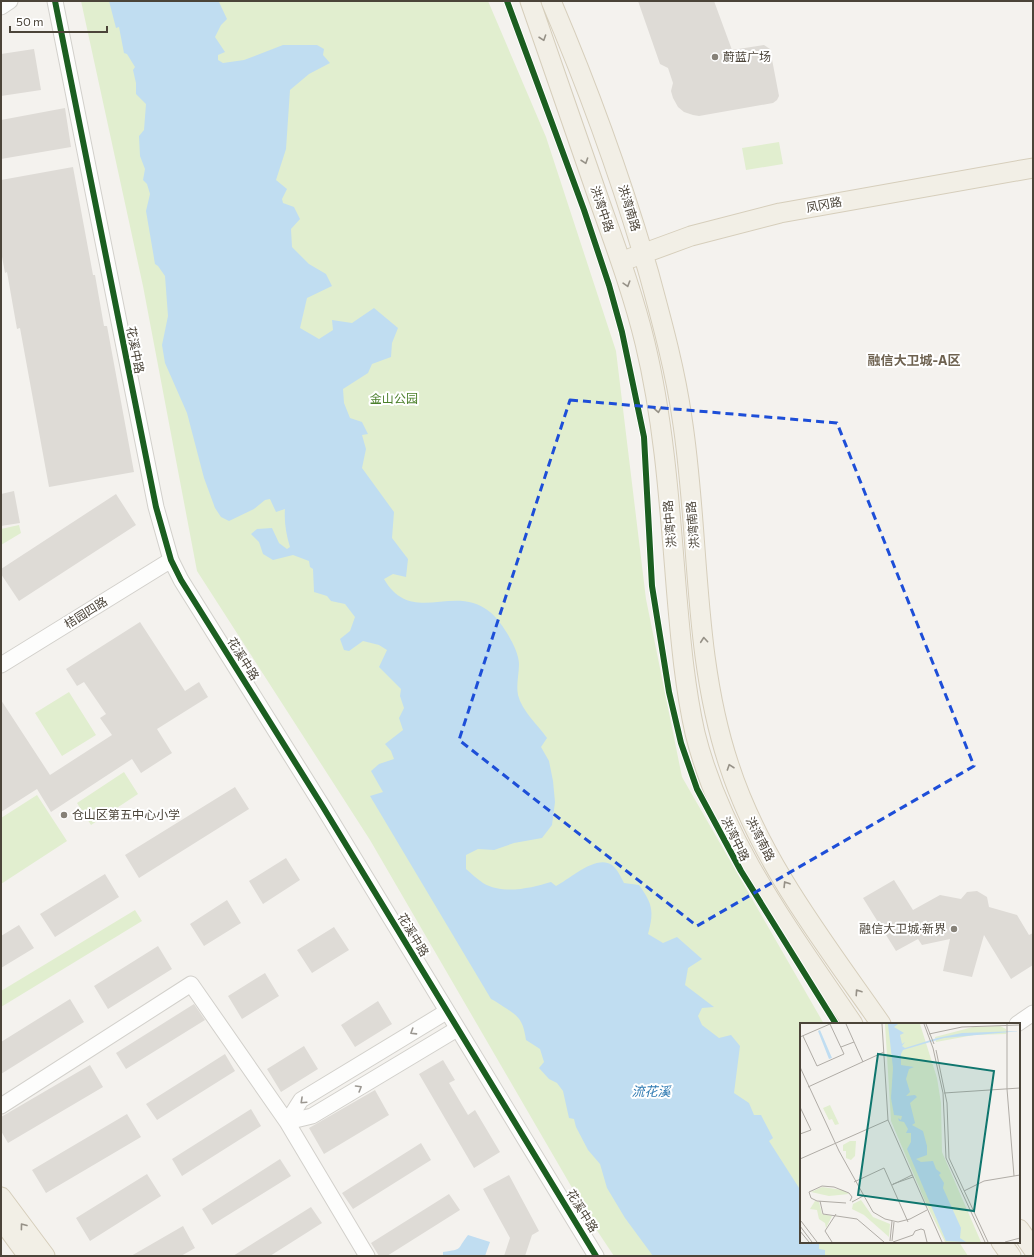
<svg xmlns="http://www.w3.org/2000/svg" width="1034" height="1257" font-family="Commissioner,'Noto Sans SC',sans-serif">
	<rect width="100%" height="100%" fill="#f4f2ee"/>
	<path fill="#e1eecf" d="M81 1H488L546 137 616 351 646 599 682 777 824 1024H801V1242H959L968 1256H614L596 1229 370 840 197 571 143 286Z
		M779 142 783 164 746 170 742 148Z
		M19 525 21 533 1 545V529Z
		M69 692 96 735 62 756 35 713Z
		M124 772 138 794 91 825 77 803Z
		M37 795 67 841 1 884V818Z
		M135 910 142 921 1 1007V991Z"/>
	<path fill="#c0ddf1" d="M109 1 219 2 227 19 221 25 215 37 225 52 218 55V60L223 63 244 60 283 45H317L324 49 323 55 330 63 309 74 290 90 286 149 276 180 287 189 282 199 283 203 294 207 300 219 291 229 292 247 309 264 326 274 332 286 307 298 300 328 319 339 333 330 332 320 352 323 374 308 398 328 392 343 391 357 372 364 368 373 343 389 344 403 350 418 362 422 368 434 362 435 366 449 362 468 394 512 392 538 408 559 406 577 393 574 384 579C412 627 454 582 490 612 501 621 519 649 519 664 519 674 516 685 518 695 522 711 538 725 547 738L541 747 549 761 553 781 555 802 552 825 542 838 514 843 494 850 478 849 466 855V869C472 874 477 879 483 883 503 895 531 888 551 882L556 886C570 879 596 854 612 865 617 869 621 877 624 883L639 885C653 904 654 912 648 934L663 943 677 937 702 959 688 968 685 985 714 1007 702 1008 698 1016 702 1025 719 1038 731 1035 740 1046 734 1093 749 1103 754 1115H761L773 1138 769 1141 801 1191V1242H819V1249L825 1250V1256H653L625 1218 607 1188 600 1164 588 1150 576 1127 574 1119 569 1118 563 1091 557 1083 549 1079 539 1068 544 1062 540 1049 526 1040C523 1021 520 1017 504 1007 499 1004 496 1001 491 999L370 796 383 792 371 771 379 764 394 759 391 751 385 744 403 730 399 718 404 708 400 696 401 689 379 667 387 650 379 645 363 641 349 651 344 650 340 639 350 631 355 617 345 604 331 601 327 596 314 592 313 569 310 567 309 561 293 555 273 560 263 554 259 542 251 534 257 529 272 528 279 543 287 549 290 547C286 534 284 522 285 509L276 512 270 499 265 500 254 509 229 521 221 517 215 508 204 478 187 413 165 363 162 345 168 316 165 276 158 266 155 264 146 211 150 194 147 184 143 180 145 169 140 156 139 136 144 130 146 104 136 94V83L133 70 135 67 127 54 124 53 119 27 116 28Z
		M468 1235 490 1242 485 1256H443V1252C464 1249 456 1250 468 1235Z"/>
	<path fill="#dedbd6" d="M638 1H714L732 50 764 45 770 49 779 96 777 100 773 103 699 116 693 115 684 112 678 107 673 98 671 91 673 83 668 68 660 64Z
		M34 49 41 90 1 96V54Z
		M65 108 71 147 1 159V120Z
		M73 167 93 275H95L104 326H107L134 472 49 487 20 328 17 329 7 272 5 273 1 251V180Z
		M14 491 20 523 1 526V494Z
		M116 494 136 525 19 601 1 574V569Z
		M140 622 185 691 199 682 208 697 157 729 172 753 141 773 132 759 51 812 37 789 1 812V700L50 775 112 735 100 718 106 714 84 682 77 686 66 669Z
		M235 787 249 809 139 878 125 855Z
		M286 858 300 880 263 904 249 881Z
		M105 874 119 897 55 937 40 914Z
		M894 880 913 910 940 895 961 899 967 892 977 891 987 897 989 907 1017 915 1029 935 1033 933V965L1011 979 984 935 972 977 943 971 950 939 922 945 918 939 896 951 863 898Z
		M227 900 241 923 204 946 190 924Z
		M19 925 34 948 1 968V936Z
		M334 927 349 950 312 973 297 950Z
		M158 946 172 969 108 1009 94 986Z
		M265 973 279 996 242 1019 228 996Z
		M70 999 84 1022 1 1074V1042Z
		M378 1001 392 1024 355 1047 341 1025Z
		M194 1004 205 1020 126 1069 116 1053Z
		M304 1046 318 1069 281 1092 267 1069Z
		M225 1054 235 1071 157 1120 146 1104Z
		M443 1060 455 1080 449 1083 468 1115 475 1110 500 1152 474 1168 419 1074Z
		M90 1065 103 1087 8 1143 1 1131V1117Z
		M375 1090 389 1115 324 1154 309 1128Z
		M251 1109 261 1126 182 1176 172 1159Z
		M127 1114 141 1137 46 1193 32 1170Z
		M421 1143 431 1160 353 1209 342 1193Z
		M280 1159 291 1176 212 1225 202 1209Z
		M147 1174 161 1196 90 1241 76 1218Z
		M509 1175 539 1231 532 1235 525 1256H504L510 1238 483 1189Z
		M449 1194 460 1210 387 1256H379L371 1243Z
		M311 1207 322 1223 270 1256H233Z
		M183 1226 195 1248 181 1256H131Z"/>
	<g fill="none" stroke-linecap="round" stroke-linejoin="round">
		<defs>
			<path id="minor" d="M55 1 156 507 171 560 181 580 323 807 596 1256
				M1 7 10 1
				M1 665 171 560
				M1017 1024 1033 1013
				M1 1106 191 984 287 1122 367 1256
				M287 1122 301 1100 446 1012
				M287 1122 312 1116 457 1029"/>
			<path id="major" d="M530 1C553 66 575 132 598 197 615 245 633 293 645 343 665 426 670 512 677 597 681 643 685 688 695 733 722 842 791 932 853 1024
				M551 1C589 90 622 181 649 274 662 322 675 369 682 418 700 533 692 654 729 765 760 861 824 942 881 1024
				M631 258 691 236 780 213 1033 168
				M1 1197 45 1256
				M1 1219 28 1256
				M1019 1229 1033 1249
				M1001 1242 1011 1256"/>
		</defs>
		<use href="#minor" stroke="#d2d0cb" stroke-width="17"/>
		<use href="#major" stroke="#d6cebb" stroke-width="21"/>
		<use href="#minor" stroke="#fdfdfc" stroke-width="15"/>
		<use href="#major" stroke="#f2efe6" stroke-width="19"/>
		<defs>
			<path id="cycleway" d="M55 1 156 507 171 560 181 580 323 807 596 1256
				M507 1 584 210 609 285 622 332 644 437 652 586 669 692 681 743 697 789 741 871 836 1024"/>
		</defs>
		<use href="#cycleway" stroke="#fff" stroke-width="8"/>
		<use href="#cycleway" stroke="#1b5e20" stroke-width="6"/>
	</g>
	<defs><path id="oneway-chevron" d="M-2-3.5L2.5 0L-2 3.5" fill="none" stroke-width="1.6" stroke-linecap="round" stroke-linejoin="round"/></defs>
	<g stroke="#969187">
		<use href="#oneway-chevron" transform="translate(543 38) rotate(71)"/>
		<use href="#oneway-chevron" transform="translate(585 161) rotate(71)"/>
		<use href="#oneway-chevron" transform="translate(627 284) rotate(73)"/>
		<use href="#oneway-chevron" transform="translate(658 410) rotate(80)"/>
		<use href="#oneway-chevron" transform="translate(704 640) rotate(-95)"/>
		<use href="#oneway-chevron" transform="translate(730 767) rotate(-109)"/>
		<use href="#oneway-chevron" transform="translate(786 884) rotate(-122)"/>
		<use href="#oneway-chevron" transform="translate(858 992) rotate(-124)"/>
		<use href="#oneway-chevron" transform="translate(23 1226) rotate(-127)"/>
	</g>
	<g stroke="#9b9791">
		<use href="#oneway-chevron" transform="translate(413 1032) rotate(148)"/>
		<use href="#oneway-chevron" transform="translate(359 1088) rotate(-31)"/>
		<use href="#oneway-chevron" transform="translate(303 1101) rotate(137)"/>
	</g>
	<path fill="none" stroke="#1d4ed8" stroke-width="3" stroke-dasharray="8 5" stroke-linejoin="round" d="M570 400 837 423 974 766 697 926 459 740Z"/>
	<g fill="#868178" stroke="#fff" stroke-width="1.5">
		<circle cx="715" cy="57" r="4"/>
		<circle cx="64" cy="815" r="4"/>
		<circle cx="954" cy="929" r="4"/>
	</g>
	<g text-anchor="middle" stroke-width="4" stroke-linejoin="round" paint-order="stroke">
		<g font-size="12" fill="#4b4439" stroke="#fff" text-anchor="start">
			<text x="723" y="61">蔚蓝广场</text>
			<text x="72" y="819">仓山区第五中心小学</text>
			<text x="946" y="933" text-anchor="end">融信大卫城·新界</text>
		</g>
		<g font-size="12" fill="#4b4439" stroke="#fff">
			<text transform="translate(824 205) rotate(-11)" y="4">凤冈路</text>
			<text transform="translate(629 208) rotate(73)" y="4">洪湾南路</text>
			<text transform="translate(602 209) rotate(71)" y="4">洪湾中路</text>
			<text transform="translate(135 350) rotate(79)" y="4">花溪中路</text>
			<text transform="translate(670 524) rotate(-95)" y="4">洪湾中路</text>
			<text transform="translate(693 525) rotate(-95)" y="4">洪湾南路</text>
			<text transform="translate(86 613) rotate(-32)" y="4">桔园四路</text>
			<text transform="translate(243 659) rotate(58)" y="4">花溪中路</text>
			<text transform="translate(735 839) rotate(64)" y="4">洪湾中路</text>
			<text transform="translate(760 839) rotate(63)" y="4">洪湾南路</text>
			<text transform="translate(413 935) rotate(59)" y="4">花溪中路</text>
			<text transform="translate(582 1211) rotate(58)" y="4">花溪中路</text>
		</g>
		<g font-size="12" fill="#4a7f2a" stroke="#fff">
			<text x="394" y="403">金山公园</text>
		</g>
		<g font-size="13" font-weight="bold" fill="#6e6250" stroke="#fff">
			<text x="914" y="365">融信大卫城-A区</text>
		</g>
		<g font-size="13" font-style="italic" fill="#2e7ab2" stroke="#fff">
			<text x="651" y="1096">流花溪</text>
		</g>
	</g>
	<g transform="translate(800 1023)">
		<rect width="220" height="220" fill="#f4f2ee"/>
		<path d="M85 1H120L137 55 141 80 142 129 181 219H145L125 178 91 98ZM200 3 206 6V11L174 12 136 19 135 14 173 4ZM30 82 39 101 35 102 32 96 29 97 23 85ZM50 118H56L55 133 51 137 46 135V128H43V122ZM22 164 43 167 49 171 29 173 11 169ZM61 177 73 194 90 201 89 214 64 192 52 186 53 181ZM15 178 19 179 22 191 32 193 26 205 25 200 19 196 17 187 10 186Z" fill="#e1eecf"/>
		<path d="M88 1H98L94 4 104 10 100 12 102 21 105 19 102 23 105 25 137 15 162 10 220 8 144 15 103 27 101 31V42L114 44 109 46 106 56 110 69 106 73 115 72 117 74 110 80 115 100 112 102 123 108 127 123V132L116 136 121 139 133 138 136 146 141 150 139 152 144 160 143 165 161 205 160 215 166 219 146 218 107 126 111 119V110H106L108 106 104 99 99 98 98 95 101 97 102 93 94 92 91 75 93 45ZM20 7 32 35 29 36 18 8Z" fill="#c0ddf1"/>
		<path fill="none" stroke="#b0aca6" stroke-width="1" d="M46 1 63 39M82 1 88 97 142 219M124 1 133 25 143 70 146 135 185 219M126 1 134 21M207 1V66L214 153M129 11 162 4 220 2M0 14 30 1 44 31 17 43 3 13M41 24 54 19M136 27 147 80 149 135 188 219M0 44 39 128 73 189 85 196 98 199 110 196 127 187M8 64 84 29M144 70 220 65M0 84 11 107 0 111M0 136 88 97M54 159 84 145 108 199M93 161 113 154M92 162 112 152M164 168 184 158 220 152M20 178 23 191 57 196 84 219M52 179 63 173M46 180 17 178 11 175 9 169 22 163 34 164 49 170 52 174 50 178M1 198 17 219M0 203 12 219M0 208 9 219M90 218 92 198M92 218 94 199M32 219 25 208 36 191M93 219 113 212 115 208 121 206 124 207 127 219M205 219 220 215"/>
		<path fill="#0f766e" fill-opacity="0.15" stroke="#0f766e" stroke-width="2" d="M78 31 194 48 174 188 58 172Z"/>
		<rect width="220" height="220" fill="none" stroke="#4b4439" stroke-width="2"/>
	</g>
	<rect width="1034" height="1257" fill="none" stroke="#4b4439" stroke-width="4"/>
	<path d="M10 26v6h97v-6" fill="none" stroke="#4b4439" stroke-width="2"/>
	<text x="16" y="26" font-size="12" fill="#4b4439" stroke="#ffffff" stroke-width="3" paint-order="stroke">50 m</text>
</svg>
